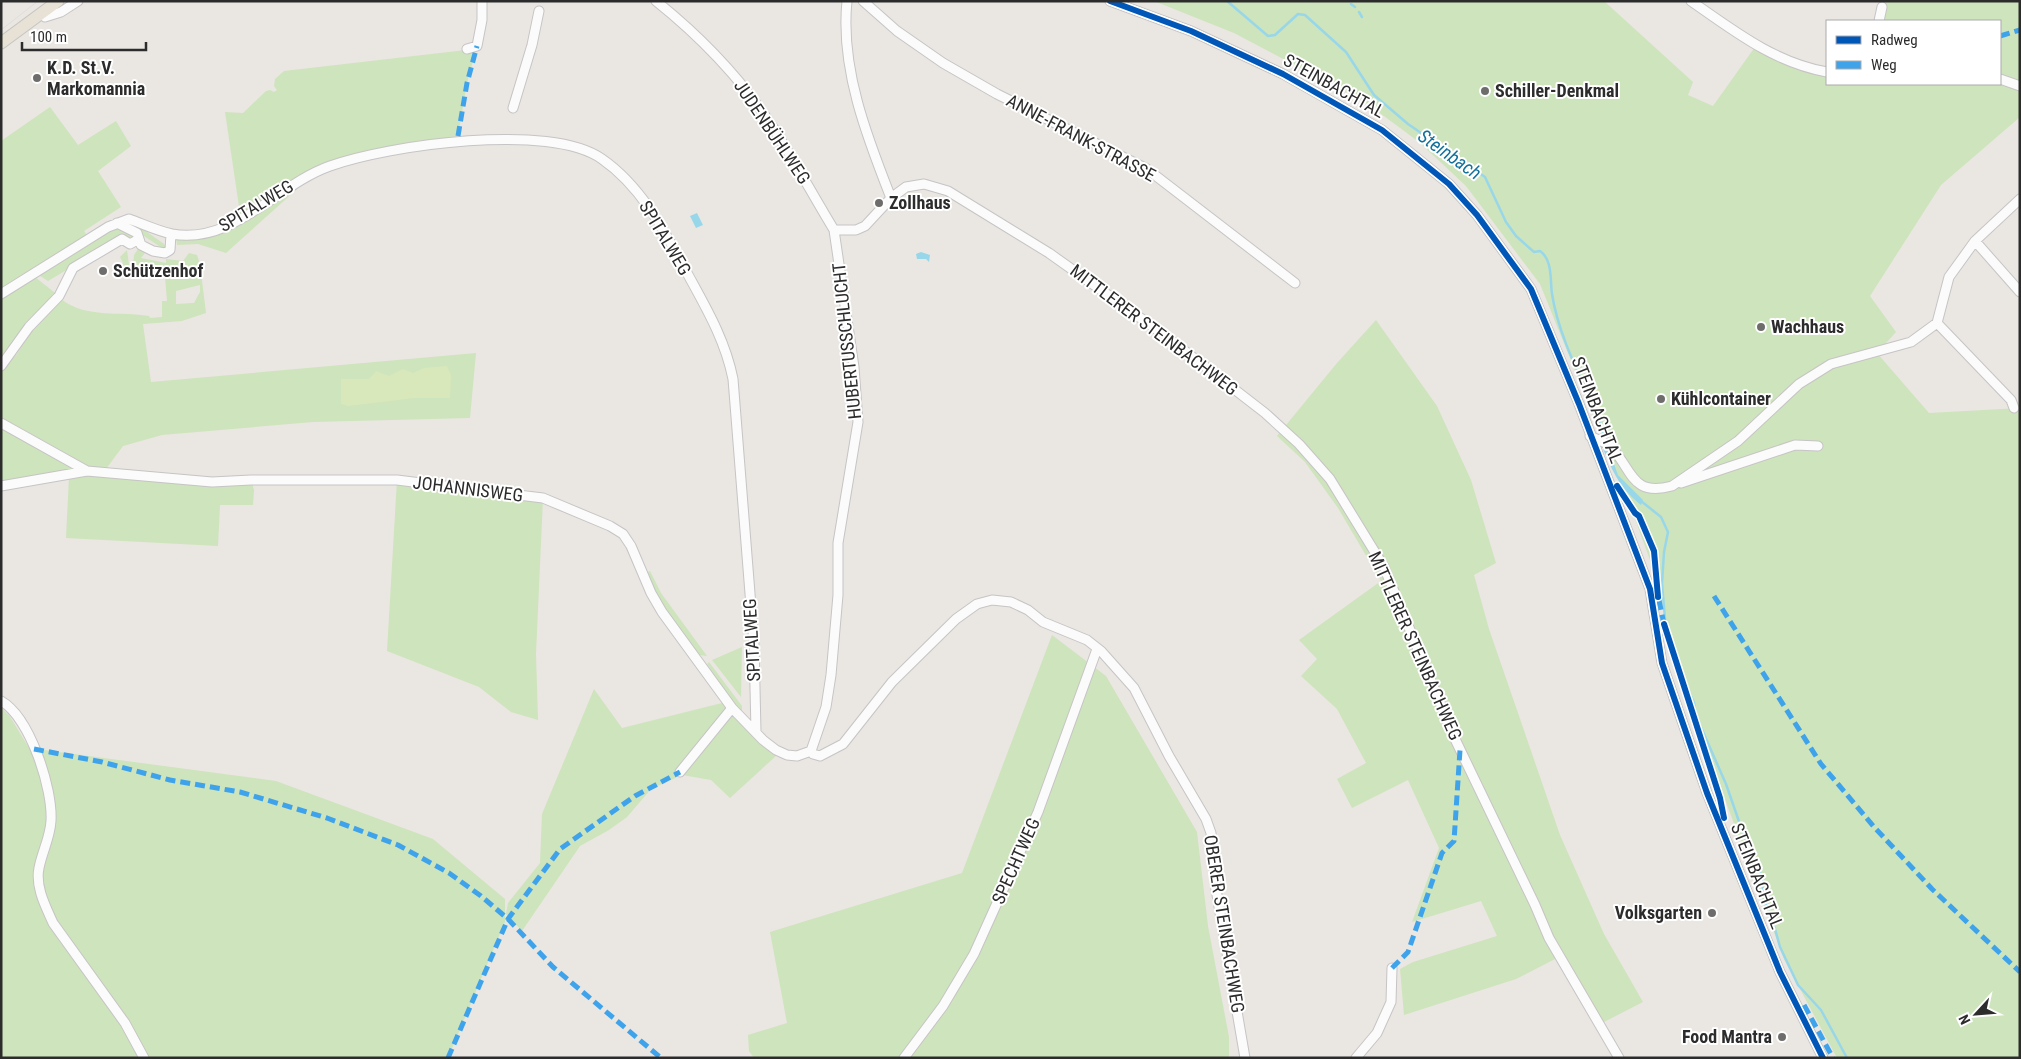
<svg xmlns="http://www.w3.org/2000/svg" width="2021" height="1059" font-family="'Roboto Condensed',sans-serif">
	<rect width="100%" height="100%" fill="#eae6e2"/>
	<path fill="#cee4bc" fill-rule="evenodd" d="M1154 1H1604L1693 82 1688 95 1713 106 1755 47 1827 74V84H2000V21H1880L1884 1H2020V117L1941 185 1870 296 1896 332 1877 353 1929 413 2020 408V1058H1837L1784 959 1675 664 1659 585 1634 516 1540 284 1466 186 1419 142 1365 102 1234 33Z
		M466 50 468 53 476 50 467 83 458 136 449 137 443 144 350 159 305 182 226 253 198 244 177 245 176 237 241 220 225 112 243 113 266 91 270 90 274 92 277 90 274 86 275 79 284 71Z
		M50 107 78 145 116 121 131 146 98 171 121 207 84 231 88 237 1 291V141Z
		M133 222 164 244 166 247 162 248 124 223Z
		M115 227 138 237H122L48 281 37 274Z
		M138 249 145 253 141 258 166 263V259L183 261 189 253 197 255 200 264 206 313 182 321 143 324 151 382 476 353 470 418 313 422 162 435 123 446 106 469 88 466 1 417V370L17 354 32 330 61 299C86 319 121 311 149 316L150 318 162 317V301H167L165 277 143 279 136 274 132 277 134 255ZM200 285V292L194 303 176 304V291Z
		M127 250 130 272 123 276H117L115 274 120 272 119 265 123 263 120 257Z
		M35 277 59 296 1 366V298Z
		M1376 320 1437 406 1471 480 1496 563 1474 575 1489 629 1560 835 1604 934 1643 1002 1602 1023 1557 958 1516 979 1404 1015 1400 969 1413 962 1497 936 1481 901 1412 922 1439 848 1408 780 1352 808 1337 779 1366 763 1337 709 1301 676 1317 659 1299 640 1381 581 1338 508 1305 462 1277 436 1337 363Z
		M1 423 87 471 251 480 254 490 253 505H220L218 546 66 538 69 477 1 490Z
		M397 480 543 498 536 654 538 720 511 712 479 687 387 651Z
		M650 571 661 593 707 656 693 654 662 612 643 574Z
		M1052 635 1106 676 1197 832 1208 926 1229 1037V1058H754L749 1051 748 1035 787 1023 770 932 962 873Z
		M742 647 741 697 712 660Z
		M709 662 742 706V715L707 664Z
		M594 689 622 728 722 703 777 755 730 798 711 780 682 775 651 789 627 817 609 830 580 846 522 931 506 914 508 903 540 863 542 814Z
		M1 708 9 715 29 748 276 781 433 839 505 899V922L448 1058H1Z"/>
	<path fill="#d8e8ba" d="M447 366 451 375 450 398H415L348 406 341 404V379H369L376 371 389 376 403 369 413 373 424 368Z"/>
	<path fill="#98d7e9" d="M697 213 703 225 696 228 690 216Z
		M921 252 930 255 929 262 926 259H917L916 254Z
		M1603 449 1609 450 1618 475 1643 500 1641 505C1620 488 1614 474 1603 449Z"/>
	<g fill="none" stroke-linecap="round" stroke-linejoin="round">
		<path stroke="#98d7e9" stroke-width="2.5" d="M1227 1 1268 36 1275 35 1298 14 1305 15 1346 52 1374 95 1408 124 1485 177 1506 222 1516 236 1534 252 1540 251C1553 260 1550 281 1552 294 1558 333 1578 372 1594 407 1597 419 1604 428 1605 440
			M1351 4 1355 7
			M1359 12 1362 17
			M1641 501 1661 517 1668 532 1664 552 1662 583 1666 631 1674 644 1679 668 1694 703 1696 716 1726 784 1743 833 1760 872 1767 911 1775 929 1780 947 1798 985 1821 1010 1847 1058"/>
		<defs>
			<path id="minor" d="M656 1C701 37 743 81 774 129 795 162 814 197 834 230
				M863 1 897 31 943 63 997 94 1147 169 1295 283
				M1110 1 1191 31 1283 74 1382 130 1449 184 1477 215 1531 289 1579 404 1650 589 1662 663 1707 793 1780 972 1823 1058
				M1691 1C1734 31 1775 63 1827 72
				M42 14 45 17 61 12 78 1
				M1879 21 1882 7
				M467 49 477 46 482 20V1
				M2000 79 2020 86
				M513 108 532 45 539 11
				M891 198 906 187 924 184 948 191 1049 253 1163 334 1265 413 1299 444 1330 479 1384 567 1455 739 1535 905 1549 938 1619 1058
				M117 223 137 233 139 239
				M1975 241 2020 292
				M1 294 108 227 129 219C143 224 158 231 172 234 234 245 276 185 330 166 389 145 550 122 602 159 641 186 664 230 686 271 705 306 725 339 733 379L754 644 756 732
				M1937 323 2011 400 2014 408
				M1 366 29 327 59 296 73 268 122 239 130 244 139 239 141 245 153 251 165 253 170 250 171 234
				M1 423 87 471
				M1590 436C1597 440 1606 442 1611 447 1633 470 1631 497 1672 486L1738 441 1799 384 1831 364 1911 342 1937 323 1949 277 1975 241 2020 199
				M1681 483 1795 445 1818 446
				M1 486 87 471 212 482 251 480H397L543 498 610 526 623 534 631 546 651 593 662 612 732 708 763 740 776 750 787 755 797 756 811 751
				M1 701C30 717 53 789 51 821 50 838 42 852 39 868 35 887 46 907 53 923L125 1023 144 1058
				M811 751 813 754 820 756 843 744 892 682 956 619 977 604 992 600 1011 602 1028 610 1043 622 1087 640 1101 651 1134 688 1169 756 1206 819 1211 833 1216 889 1245 1058
				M811 751 826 707 831 675 838 595V543L858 422 854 367 834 230H856L865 226 891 198C867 137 840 68 847 1
				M680 772 732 708
				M904 1058 943 1006 974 954 1038 812 1097 649
				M1356 1058 1377 1033 1391 1002 1392 968"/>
			<path id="major" d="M1 43 58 1"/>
		</defs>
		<use href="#minor" stroke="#c6c4c5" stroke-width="11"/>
		<use href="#major" stroke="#c6c4c2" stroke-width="13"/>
		<use href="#minor" stroke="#fcfbfb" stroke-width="9"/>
		<use href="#major" stroke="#e7e2d5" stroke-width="11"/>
		<path stroke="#dededf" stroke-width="1" d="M1 30 38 1"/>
		<path stroke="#3ea3eb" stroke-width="5" stroke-dasharray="10 5" stroke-linecap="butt" d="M2000 36 2020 30
			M458 136 467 83 477 46
			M1714 596 1821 764 1875 828 1932 889 2020 972
			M1659 600 1665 629
			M34 749 102 762 170 780 240 792 327 818 398 845 449 873 481 896 508 919 553 967 661 1058
			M1392 968 1408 952 1442 853 1454 841 1460 750
			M1804 1005 1833 1058
			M448 1058 508 919 560 849 635 796 680 772"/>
		<defs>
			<path id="cycleway" d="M1110 1 1191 31 1283 74 1382 130 1449 184 1477 215 1531 289 1579 404 1650 589 1662 663 1707 793 1780 972 1823 1058
				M1617 486 1635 513 1639 516 1654 551 1658 597
				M1664 624 1720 798 1724 818"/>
		</defs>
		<use href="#cycleway" stroke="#fff" stroke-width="9"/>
		<use href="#cycleway" stroke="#0057b8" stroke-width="6"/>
	</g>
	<g fill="#6e6d6c" stroke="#fff" stroke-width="2">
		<circle cx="37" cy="78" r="5"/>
		<circle cx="1485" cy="91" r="5"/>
		<circle cx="879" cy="203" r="5"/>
		<circle cx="103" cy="271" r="5"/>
		<circle cx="1761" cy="327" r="5"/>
		<circle cx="1661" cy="399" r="5"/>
		<circle cx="1712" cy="913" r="5"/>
		<circle cx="1782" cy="1037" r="5"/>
	</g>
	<g text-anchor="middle" stroke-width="4" stroke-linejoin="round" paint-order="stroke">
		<g font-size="18" font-weight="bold" fill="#2c2c2c" stroke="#fff" text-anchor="start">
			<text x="47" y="74">K.D. St.V.<tspan x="47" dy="21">Markomannia</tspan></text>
			<text x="1495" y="97">Schiller-Denkmal</text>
			<text x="889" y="209">Zollhaus</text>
			<text x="113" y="277">Schützenhof</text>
			<text x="1771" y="333">Wachhaus</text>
			<text x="1671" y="405">Kühlcontainer</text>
			<text x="1702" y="919" text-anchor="end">Volksgarten</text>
			<text x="1772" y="1043" text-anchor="end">Food Mantra</text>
		</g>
		<g font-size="18" fill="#2c2c2c" stroke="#fff">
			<text transform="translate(1334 86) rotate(29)" y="6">STEINBACHTAL</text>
			<text transform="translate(772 132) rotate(56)" y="6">JUDENBÜHLWEG</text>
			<text transform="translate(1081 138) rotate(28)" y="6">ANNE-FRANK-STRASSE</text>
			<text transform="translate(256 206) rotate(-31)" y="6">SPITALWEG</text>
			<text transform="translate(665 238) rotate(59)" y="6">SPITALWEG</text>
			<text transform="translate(1154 330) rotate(37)" y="6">MITTLERER STEINBACHWEG</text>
			<text transform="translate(847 341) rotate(-96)" y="6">HUBERTUSSCHLUCHT</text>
			<text transform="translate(1597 410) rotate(69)" y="6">STEINBACHTAL</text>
			<text transform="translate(468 489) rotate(7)" y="6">JOHANNISWEG</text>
			<text transform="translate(752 640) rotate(-93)" y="6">SPITALWEG</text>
			<text transform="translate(1415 646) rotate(66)" y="6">MITTLERER STEINBACHWEG</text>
			<text transform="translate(1016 861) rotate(-66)" y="6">SPECHTWEG</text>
			<text transform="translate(1757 876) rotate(68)" y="6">STEINBACHTAL</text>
			<text transform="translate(1224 924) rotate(81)" y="6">OBERER STEINBACHWEG</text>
		</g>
		<g font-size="19" font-style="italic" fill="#11719b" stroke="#fff">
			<text transform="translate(1450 154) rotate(35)" y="7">Steinbach</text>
		</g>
	</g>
	<rect width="2021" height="1059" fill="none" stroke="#2c2c2c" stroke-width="5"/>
	<rect x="1826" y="20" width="175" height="65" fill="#ffffff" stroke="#ababab"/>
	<rect x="1836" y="36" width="25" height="8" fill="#0057b8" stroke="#ababab"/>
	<text x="1871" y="45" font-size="15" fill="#2c2c2c">Radweg</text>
	<rect x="1836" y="61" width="25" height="8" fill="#3ea3eb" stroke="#ababab"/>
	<text x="1871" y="70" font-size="15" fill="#2c2c2c">Weg</text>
	<g transform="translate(1976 1014) rotate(244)" stroke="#ffffff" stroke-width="4" paint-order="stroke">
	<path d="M0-4L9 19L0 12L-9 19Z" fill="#2c2c2c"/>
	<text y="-8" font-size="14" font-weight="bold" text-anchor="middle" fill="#2c2c2c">N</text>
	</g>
	<path d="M22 42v8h124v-8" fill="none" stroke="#2c2c2c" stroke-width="2.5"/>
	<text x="30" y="42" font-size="15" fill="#2c2c2c" stroke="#ffffff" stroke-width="4" paint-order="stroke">100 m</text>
</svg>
